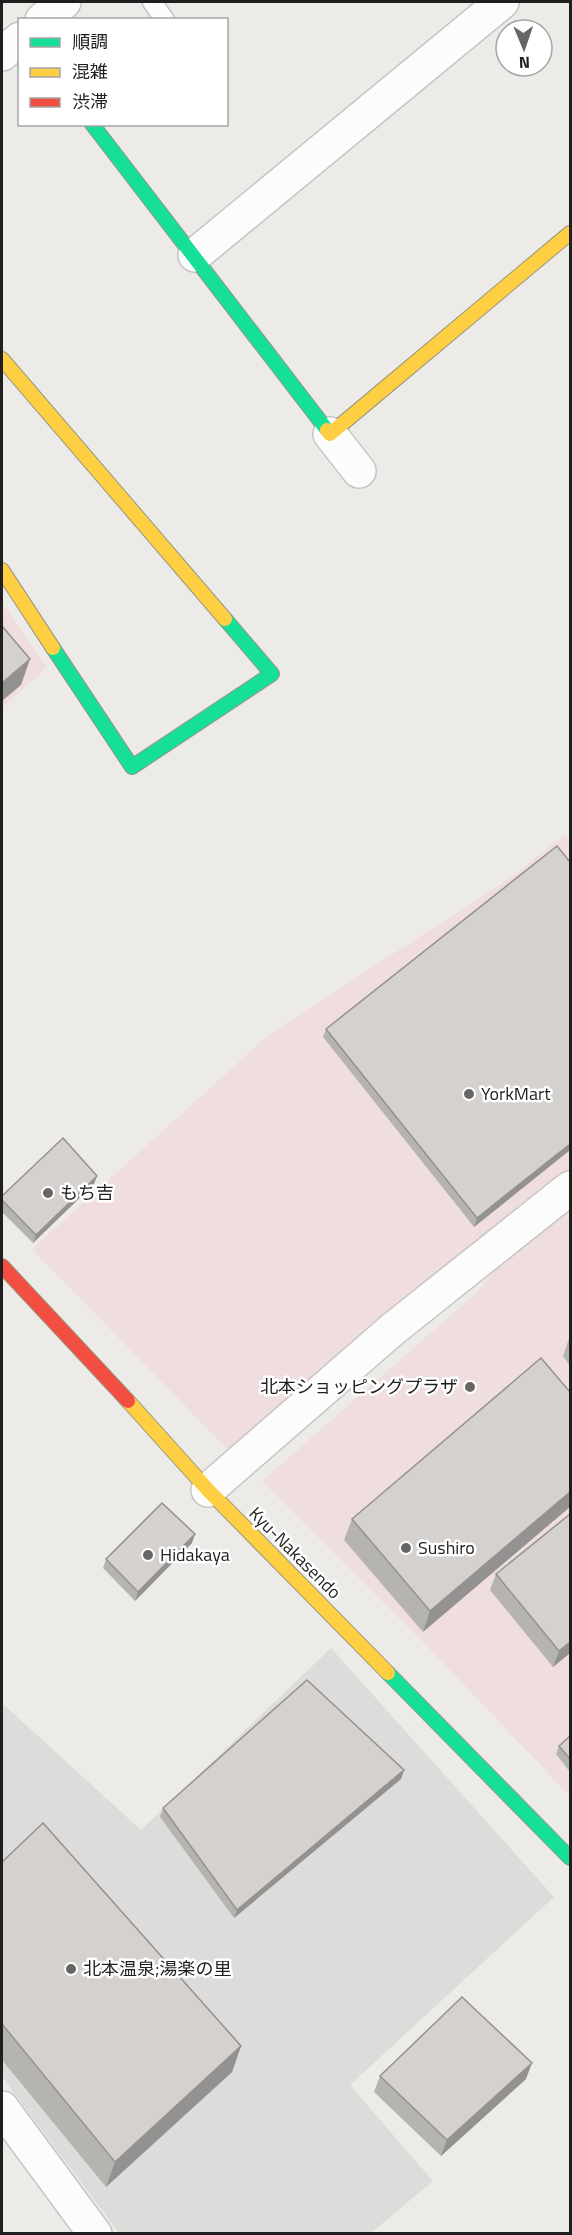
<svg xmlns="http://www.w3.org/2000/svg" width="572" height="2235" font-family="'Titillium Web','Noto Sans JP',sans-serif">
	<rect width="100%" height="100%" fill="#edebe8"/>
	<path fill="#efdedd" d="M2 603 47 667 2 708Z
		M564 835 570 842V1172L230 1452 32 1249 271 1033 510 878Z
		M570 1210V1796L425 1644 262 1481 476 1293 499 1265Z"/>
	<path fill="#dddcdb" d="M331 1648 554 1897 350 2085 433 2181 371 2233H119L2 2077V1703L141 1830Z"/>
	<g fill="none" stroke-linecap="round" stroke-linejoin="round">
		<defs>
			<path id="lane" d="M152 2 165 20"/>
			<path id="street" d="M42 20 64 2
				M2 54 20 39
				M195 255 502 2
				M330 434 359 471
				M208 1490 393 1329 570 1188
				M2 2108 95 2234"/>
			<path id="fast" d="M92 124 327 430
				M53 648 132 767 272 674 225 619
				M388 1673 570 1858"/>
			<path id="slow" d="M2 359 225 619
				M327 430 330 434 570 233
				M2 570 53 648
				M128 1401 208 1490 388 1673"/>
			<path id="jam" d="M2 1266 128 1401"/>
		</defs>
		<use href="#lane" stroke="#c6c5c4" stroke-width="21"/>
		<use href="#street" stroke="#c6c5c4" stroke-width="36"/>
		<use href="#fast" stroke="#97977f" stroke-width="16"/>
		<use href="#slow" stroke="#97977f" stroke-width="16"/>
		<use href="#jam" stroke="#97977f" stroke-width="16"/>
		<use href="#lane" stroke="#fcfcfc" stroke-width="18"/>
		<use href="#street" stroke="#fcfcfc" stroke-width="33"/>
		<use href="#fast" stroke="#16e098" stroke-width="14"/>
		<use href="#slow" stroke="#ffcf43" stroke-width="14"/>
		<use href="#jam" stroke="#f24e42" stroke-width="14"/>
	</g>
	<path fill="#b6b4b1" d="M326 1029 570 1150 474 1227 323 1037Z
		M94 1184 33 1243 2 1212V1196Z
		M570 1336V1366L563 1356Z
		M541 1358 423 1632 344 1540 352 1519Z
		M192 1543 135 1601 103 1568 106 1559Z
		M496 1574 570 1653 553 1667 490 1590Z
		M570 1736V1772L556 1754 559 1746Z
		M404 1770 401 1779 234 1918 160 1817 163 1808Z
		M2 1862 241 2046 232 2072 106 2187 2 2060Z
		M380 2076 526 2079 441 2156 374 2092Z"/>
	<path fill="#949290" d="M30 659 21 685 2 701V683Z
		M570 1144V1150L474 1227 477 1218Z
		M97 1176 94 1184 33 1243 36 1235Z
		M570 1492V1507L423 1632 430 1611Z
		M195 1534 192 1543 135 1601 138 1592Z
		M570 1642V1653L553 1667 559 1651Z
		M404 1770 401 1779 234 1918 237 1910Z
		M241 2046 232 2072 106 2187 115 2162Z
		M532 2063 526 2079 441 2156 447 2140Z"/>
	<path fill="#d4d1ce" stroke="#949290" stroke-width="1.5" d="M2 626 30 659 2 683Z
		M557 846 570 862V1144L477 1218 326 1029Z
		M63 1138 97 1176 36 1235 2 1200V1196Z
		M541 1358 570 1392V1492L430 1611 352 1519Z
		M162 1503 195 1534 138 1592 106 1559Z
		M570 1514V1642L559 1651 496 1574Z
		M307 1680 404 1770 237 1910 163 1808Z
		M570 1736V1759L559 1746Z
		M43 1823 241 2046 115 2162 2 2024V1862Z
		M462 1997 532 2063 447 2140 380 2076Z"/>
	<g fill="#676665" stroke="#fff" stroke-width="2">
		<circle cx="469" cy="1094" r="6"/>
		<circle cx="48" cy="1193" r="6"/>
		<circle cx="470" cy="1387" r="6"/>
		<circle cx="406" cy="1548" r="6"/>
		<circle cx="148" cy="1555" r="6"/>
		<circle cx="71" cy="1969" r="6"/>
	</g>
	<g text-anchor="middle" stroke-width="5" stroke-linejoin="round" paint-order="stroke">
		<g font-size="18" fill="#1f1f1f" stroke="#fff" text-anchor="start">
			<text x="481" y="1100">YorkMart</text>
			<text x="60" y="1199">もち吉</text>
			<text x="458" y="1393" text-anchor="end">北本ショッピングプラザ</text>
			<text x="418" y="1554">Sushiro</text>
			<text x="160" y="1561">Hidakaya</text>
			<text x="83" y="1975">北本温泉;湯楽の里</text>
		</g>
		<g font-size="18" fill="#1f1f1f" stroke="#fff">
			<text transform="translate(295 1553) rotate(45)" y="6">Kyu-Nakasendo</text>
		</g>
	</g>
	<rect width="572" height="2235" fill="none" stroke="#1f1f1f" stroke-width="6"/>
	<rect x="18" y="18" width="210" height="108" fill="#ffffff" stroke="#a5a5a5" stroke-width="1.5"/>
	<rect x="30" y="38" width="30" height="9" fill="#16e098" stroke="#a5a5a5" stroke-width="1.5"/>
	<text x="72" y="48" font-size="18" fill="#1f1f1f">順調</text>
	<rect x="30" y="68" width="30" height="9" fill="#ffcf43" stroke="#a5a5a5" stroke-width="1.5"/>
	<text x="72" y="78" font-size="18" fill="#1f1f1f">混雑</text>
	<rect x="30" y="98" width="30" height="9" fill="#f24e42" stroke="#a5a5a5" stroke-width="1.5"/>
	<text x="72" y="108" font-size="18" fill="#1f1f1f">渋滞</text>
	<g transform="translate(524 48) rotate(178)"><circle r="28" fill="#ffffff" stroke="#a5a5a5" stroke-width="1.5"/>
	<path d="M0-4.5L10 22L0 15L-10 22Z" fill="#676665"/>
	<text y="-9" font-size="16" font-weight="bold" text-anchor="middle" fill="#1f1f1f">N</text>
	</g>
</svg>
